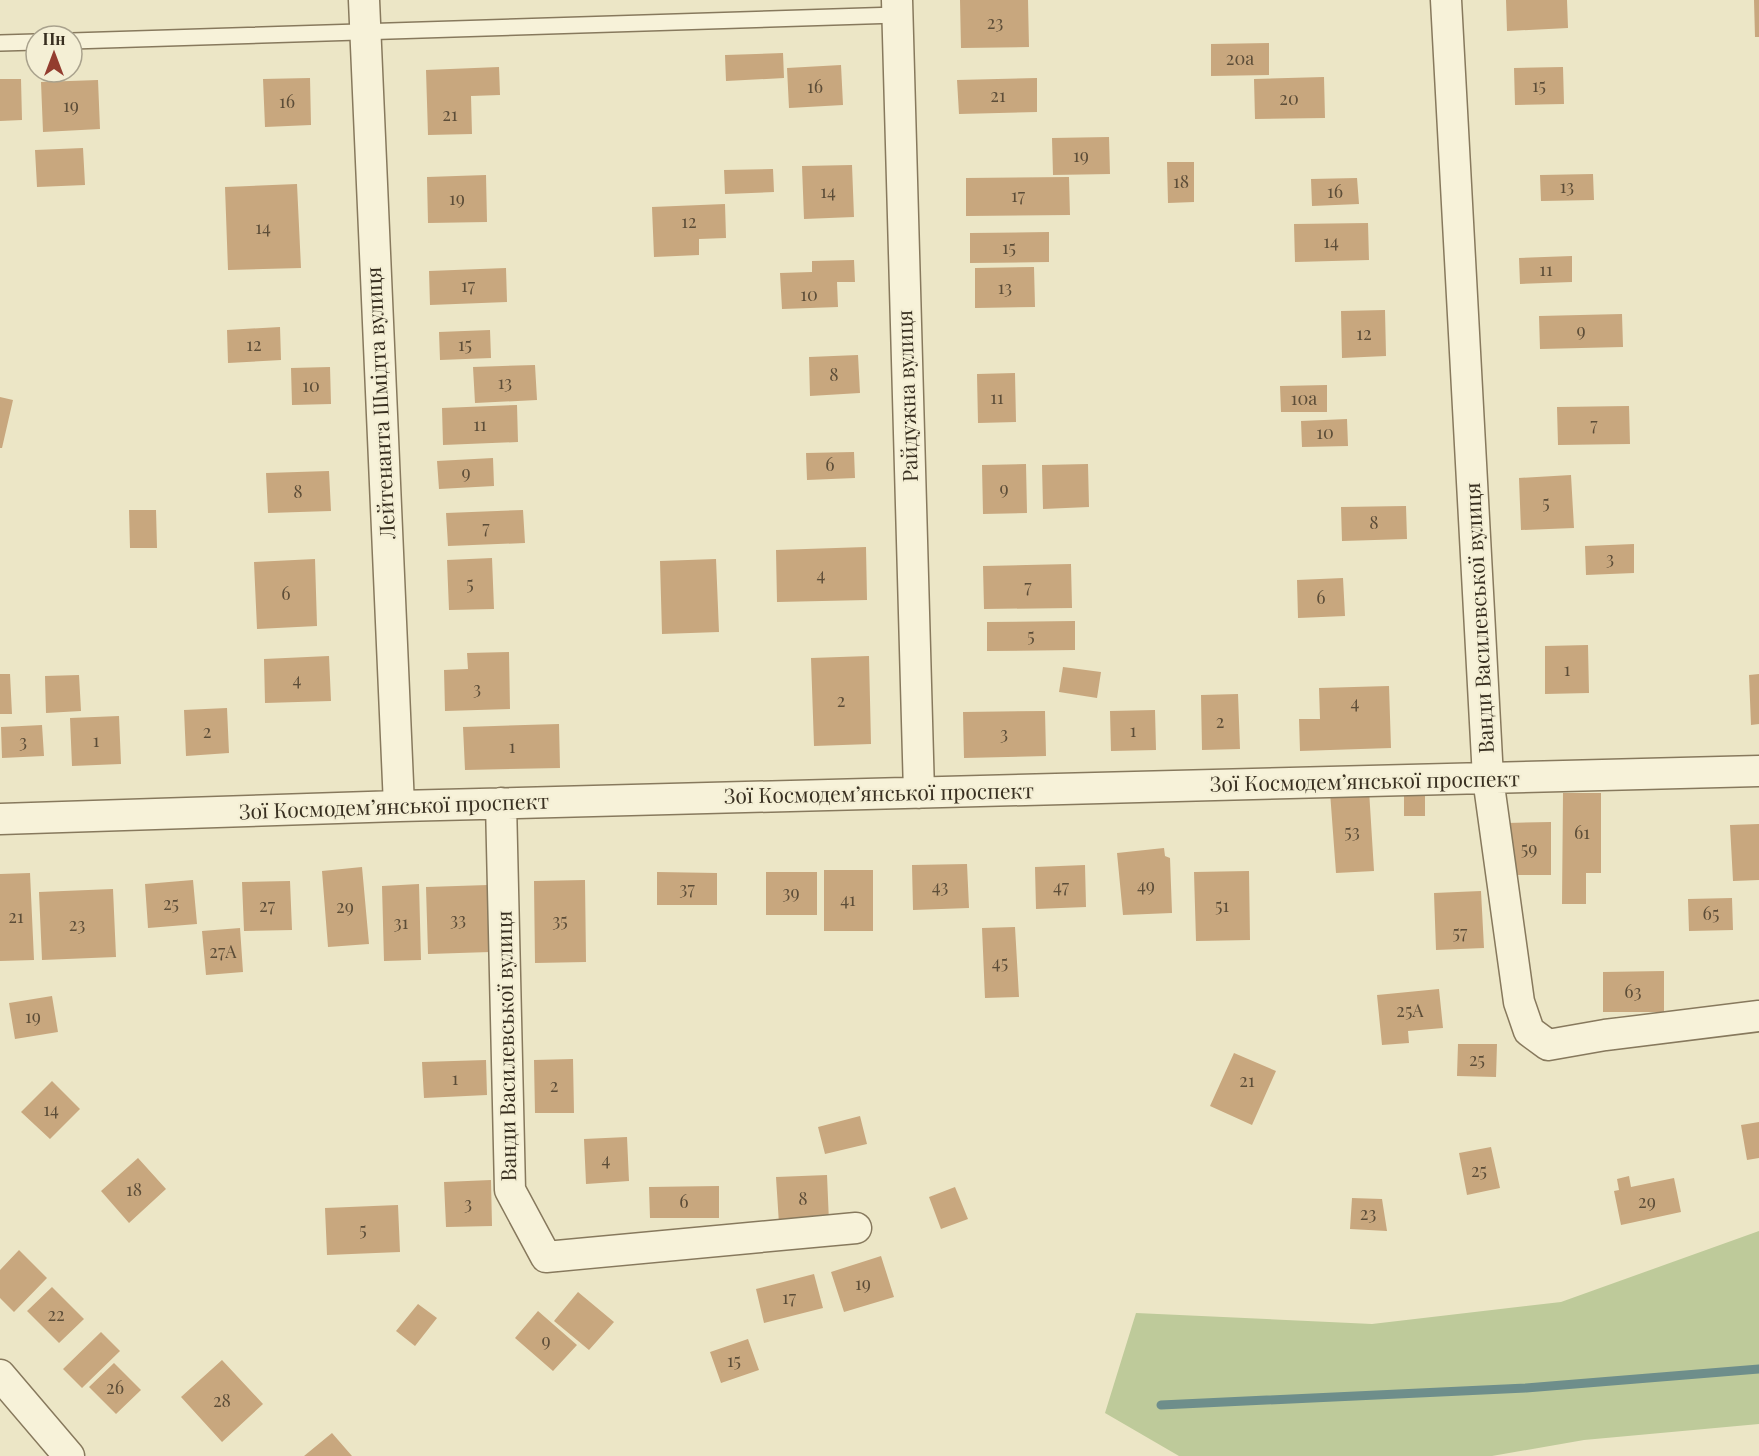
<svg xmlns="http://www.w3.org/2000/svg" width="1759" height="1456" font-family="'Playfair Display',serif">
	<rect width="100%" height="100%" fill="#ece6c6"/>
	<path fill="#beca9a" d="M1759 1231V1424L1584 1440 1492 1456H1179L1105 1413 1136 1313 1372 1324 1561 1302Z"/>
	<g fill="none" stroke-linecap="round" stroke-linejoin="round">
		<path stroke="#6e8e8b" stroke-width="9" d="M1161 1405 1526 1388 1759 1369"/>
	</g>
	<path fill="#c8a77e" d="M960 0H1028L1029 47 961 48Z
		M1506 0H1567L1568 28 1507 31Z
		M1754 0H1759V37H1755Z
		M1269 43V75L1211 76V44Z
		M783 53 784 78 726 81 725 55Z
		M841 65 843 105 789 108 787 68Z
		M499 67 500 95 471 96 472 134 428 135 426 70Z
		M1563 67 1564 104 1515 105 1514 68Z
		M1324 77 1325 118 1255 119 1254 79Z
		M310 78 311 125 265 127 263 79Z
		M1037 78V112L959 114 957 80Z
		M0 79H21L22 120 0 121Z
		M98 80 100 129 43 132 41 82Z
		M1109 137 1110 174 1053 175 1052 138Z
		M83 148 85 185 37 187 35 150Z
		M1167 162H1194V202L1168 203Z
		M852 165 854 217 804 219 802 166Z
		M773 169 774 192 725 194 724 170Z
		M1593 174 1594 200 1541 201 1540 175Z
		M486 175 487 222 428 223 427 177Z
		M1069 177 1070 215 966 216V178Z
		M1357 178 1359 204 1312 206 1311 179Z
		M297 184 301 268 228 270 225 187Z
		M725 204 726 238 699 239V255L654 257 652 207Z
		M1368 223 1369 260 1295 262 1294 224Z
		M1049 232V262L970 263V233Z
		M1572 256V282L1520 284 1519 258Z
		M854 260 855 282H837L838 307 782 309 780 273 812 272V261Z
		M1034 267 1035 307 975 308V268Z
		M506 268 507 302 430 305 429 271Z
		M1385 310 1386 356 1342 358 1341 311Z
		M1622 314 1623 347 1540 349 1539 316Z
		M280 327 281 360 228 363 227 330Z
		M490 330 491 358 440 360 439 332Z
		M858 355 860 393 810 396 809 357Z
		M535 365 537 400 475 403 473 367Z
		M330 367 331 404 292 405 291 368Z
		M1015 373 1016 422 978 423 977 374Z
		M1327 385V412H1281L1280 386Z
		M0 397 13 400 2 448H0Z
		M517 405 518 442 443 445 442 408Z
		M1629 406 1630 444 1558 445 1557 407Z
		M1347 419 1348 446 1302 447 1301 421Z
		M854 452 855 478 807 480 806 453Z
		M493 458 494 486 439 489 437 461Z
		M1026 464 1027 513 983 514 982 465Z
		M1088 464 1089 507 1043 509 1042 465Z
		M329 471 331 511 268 513 266 473Z
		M1571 475 1574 528 1521 530 1519 478Z
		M1406 506 1407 539 1342 541 1341 507Z
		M129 510H156L157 548H130Z
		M523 510 525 543 448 546 446 513Z
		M1634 544V573L1586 575 1585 546Z
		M866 547 867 600 777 602 776 550Z
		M492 558 494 609 449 610 447 560Z
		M315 559 317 626 257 629 254 562Z
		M716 559 719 632 662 634 660 561Z
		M1071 564 1072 608 984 609 983 566Z
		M1343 578 1345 616 1298 618 1297 580Z
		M1075 621V650L987 651V622Z
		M1588 645 1589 693 1545 694V646Z
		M509 652 510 709 445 711 444 670 468 669 467 653Z
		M329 656 331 701 265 703 264 659Z
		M869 656 871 744 814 746 811 658Z
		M1063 667 1101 672 1097 698 1059 692Z
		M0 674H10L12 714H0Z
		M1759 674V724L1751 725 1749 675Z
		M79 675 81 711 46 713 45 676Z
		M1389 686 1391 748 1300 751 1299 719H1320L1319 688Z
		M1238 694 1240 749 1202 750 1201 695Z
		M227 708 229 753 186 756 184 710Z
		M1155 710 1156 750 1111 751 1110 711Z
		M1045 711 1046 756 964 758 963 712Z
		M119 716 121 764 72 766 70 718Z
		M559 724 560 768 465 770 463 727Z
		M42 725 44 756 2 758 1 727Z
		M1404 780H1425V816H1404Z
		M1369 790 1374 871 1336 873 1330 792Z
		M1563 793H1601V873H1586V904H1562Z
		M1551 822V875H1508L1507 823Z
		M1759 824V880L1733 881 1730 825Z
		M1164 848 1165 856 1170 858 1172 913 1123 915 1117 853Z
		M967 864 969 908 913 910 912 865Z
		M1085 865 1086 907 1036 909 1035 867Z
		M362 867 369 944 328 947 322 871Z
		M824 870H873V931H824Z
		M1249 871 1250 940 1196 941 1194 872Z
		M657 872 717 873V905H657Z
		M766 872H817V915H766Z
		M30 873 34 960 0 961V874Z
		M193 880 197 924 148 928 145 884Z
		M585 880 586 962 535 963 534 881Z
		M290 881 292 930 244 931 242 882Z
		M419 884 421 960 384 961 382 886Z
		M488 885 490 952 428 954 426 887Z
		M113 889 116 957 42 960 39 892Z
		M1481 891 1484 948 1436 950 1434 893Z
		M1732 898 1733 930 1689 931 1688 899Z
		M1015 927 1019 997 985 998 982 928Z
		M240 928 243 972 206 975 202 931Z
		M1664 971V1012H1603V972Z
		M1439 989 1443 1028 1408 1031 1409 1043 1382 1045 1377 995Z
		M52 996 58 1032 15 1039 9 1003Z
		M1458 1044H1497L1496 1077 1457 1076Z
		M1234 1053 1276 1071 1252 1125 1210 1106Z
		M573 1059 574 1113H535L534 1060Z
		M486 1060 487 1095 424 1098 422 1062Z
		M52 1081 80 1109 50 1139 21 1112Z
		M860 1116 867 1144 825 1154 818 1127Z
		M1759 1122V1158L1747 1160 1741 1125Z
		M627 1137 629 1181 586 1184 584 1139Z
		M1491 1147 1500 1188 1467 1195 1459 1153Z
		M138 1158 166 1189 129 1223 101 1191Z
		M827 1175 829 1222 779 1224 776 1177Z
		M1629 1176 1631 1187 1674 1178 1681 1212 1621 1225 1614 1191 1619 1190 1617 1179Z
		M491 1180 492 1226 446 1227 444 1182Z
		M719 1186V1218H650L649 1187Z
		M955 1187 968 1219 941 1229 929 1197Z
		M1352 1198 1382 1199 1387 1231 1350 1229Z
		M398 1205 400 1252 327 1255 325 1208Z
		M19 1250 47 1278 14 1312 0 1298V1270Z
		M881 1256 894 1297 844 1312 831 1272Z
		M814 1274 823 1308 764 1323 756 1289Z
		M52 1287 84 1319 59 1343 27 1311Z
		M578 1292 614 1322 589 1350 554 1321Z
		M418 1304 437 1318 415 1346 396 1331Z
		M538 1311 577 1345 553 1371 515 1338Z
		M101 1332 120 1351 82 1388 63 1369Z
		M748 1339 759 1370 721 1383 710 1352Z
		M222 1360 263 1404 222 1442 181 1397Z
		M114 1363 141 1390 116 1414 89 1387Z
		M332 1433 352 1456H304Z"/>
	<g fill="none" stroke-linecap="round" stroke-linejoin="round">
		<defs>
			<path id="service" d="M72 41 897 15
				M0 43 36 42"/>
			<path id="minor" d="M364 0 399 806
				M897 0 919 793
				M1446 0 1488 778 1519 1002 1529 1031 1548 1045 1605 1035 1759 1016
				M501 803 510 1190 546 1257 856 1228
				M0 819 399 806 1759 771
				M0 1375 69 1456"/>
		</defs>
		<use href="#service" stroke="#87795d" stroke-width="18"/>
		<use href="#minor" stroke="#87795d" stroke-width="33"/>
		<use href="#service" stroke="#f7f2d9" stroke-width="15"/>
		<use href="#minor" stroke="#f7f2d9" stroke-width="30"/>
	</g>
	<g text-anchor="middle" stroke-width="4.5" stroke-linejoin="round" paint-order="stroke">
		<g font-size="18" fill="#5c4d38">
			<text x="995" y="29">23</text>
			<text x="1240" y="65">20а</text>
			<text x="1539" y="92">15</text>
			<text x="815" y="93">16</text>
			<text x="998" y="102">21</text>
			<text x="1289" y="105">20</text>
			<text x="287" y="108">16</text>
			<text x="71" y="112">19</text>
			<text x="450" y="121">21</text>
			<text x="1081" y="162">19</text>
			<text x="1181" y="188">18</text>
			<text x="1567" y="193">13</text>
			<text x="828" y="198">14</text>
			<text x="1335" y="198">16</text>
			<text x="1018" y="202">17</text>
			<text x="457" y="205">19</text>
			<text x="689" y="228">12</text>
			<text x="263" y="234">14</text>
			<text x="1331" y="248">14</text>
			<text x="1009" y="254">15</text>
			<text x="1546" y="276">11</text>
			<text x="468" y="292">17</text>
			<text x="1005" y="294">13</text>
			<text x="809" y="301">10</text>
			<text x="1581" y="337">9</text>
			<text x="1364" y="340">12</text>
			<text x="254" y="351">12</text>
			<text x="465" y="351">15</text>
			<text x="834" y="381">8</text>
			<text x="505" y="389">13</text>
			<text x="311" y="392">10</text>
			<text x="997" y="404">11</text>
			<text x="1304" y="405">10а</text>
			<text x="480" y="431">11</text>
			<text x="1594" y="431">7</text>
			<text x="1325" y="439">10</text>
			<text x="830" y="471">6</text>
			<text x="466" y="479">9</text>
			<text x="1004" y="495">9</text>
			<text x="298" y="498">8</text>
			<text x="1546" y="509">5</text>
			<text x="1374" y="529">8</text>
			<text x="486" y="534">7</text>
			<text x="1610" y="565">3</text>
			<text x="821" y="581">4</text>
			<text x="470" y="590">5</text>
			<text x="1028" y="593">7</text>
			<text x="286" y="600">6</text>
			<text x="1321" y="604">6</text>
			<text x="1031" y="642">5</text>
			<text x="1567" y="676">1</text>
			<text x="297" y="686">4</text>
			<text x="477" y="695">3</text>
			<text x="841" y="707">2</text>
			<text x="1355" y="709">4</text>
			<text x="1220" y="728">2</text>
			<text x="1133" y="737">1</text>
			<text x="207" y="738">2</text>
			<text x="1004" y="740">3</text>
			<text x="96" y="747">1</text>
			<text x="23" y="748">3</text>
			<text x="512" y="753">1</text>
			<text x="1352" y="838">53</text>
			<text x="1582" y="839">61</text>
			<text x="1529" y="855">59</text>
			<text x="1146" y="892">49</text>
			<text x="940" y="893">43</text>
			<text x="1061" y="893">47</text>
			<text x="687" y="895">37</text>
			<text x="791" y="899">39</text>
			<text x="848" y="906">41</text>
			<text x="171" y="910">25</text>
			<text x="267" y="912">27</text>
			<text x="1222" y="912">51</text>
			<text x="345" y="913">29</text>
			<text x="1711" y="920">65</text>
			<text x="16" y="923">21</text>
			<text x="458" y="926">33</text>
			<text x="560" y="927">35</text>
			<text x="401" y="929">31</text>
			<text x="77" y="931">23</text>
			<text x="1460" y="939">57</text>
			<text x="223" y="958">27А</text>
			<text x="1000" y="969">45</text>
			<text x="1633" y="998">63</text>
			<text x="1410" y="1017">25А</text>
			<text x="33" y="1023">19</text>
			<text x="1477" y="1066">25</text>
			<text x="455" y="1085">1</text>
			<text x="1247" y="1087">21</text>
			<text x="554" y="1092">2</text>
			<text x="51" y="1116">14</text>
			<text x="606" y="1166">4</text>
			<text x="1479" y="1177">25</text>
			<text x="134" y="1196">18</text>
			<text x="803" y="1205">8</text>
			<text x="684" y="1208">6</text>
			<text x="1647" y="1208">29</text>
			<text x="468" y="1210">3</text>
			<text x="1368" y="1220">23</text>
			<text x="363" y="1236">5</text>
			<text x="863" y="1290">19</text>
			<text x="789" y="1304">17</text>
			<text x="56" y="1321">22</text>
			<text x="546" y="1347">9</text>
			<text x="734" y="1367">15</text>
			<text x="115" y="1394">26</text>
			<text x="222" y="1407">28</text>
		</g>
		<g font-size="21" fill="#382f20" stroke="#f4efd5">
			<text transform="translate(908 396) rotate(-92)" y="7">Райдужна вулиця</text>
			<text transform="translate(381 403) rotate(-93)" y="7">Лейтенанта Шмідта вулиця</text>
			<text transform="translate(1480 618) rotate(-93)" y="7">Ванди Василевської вулиця</text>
			<text transform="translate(1365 782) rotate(-1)" y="7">Зої Космодем’янської проспект</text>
			<text transform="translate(879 794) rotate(-1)" y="7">Зої Космодем’янської проспект</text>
			<text transform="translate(394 807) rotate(-2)" y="7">Зої Космодем’янської проспект</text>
			<text transform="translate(507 1046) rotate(-91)" y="7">Ванди Василевської вулиця</text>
		</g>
	</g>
	<g transform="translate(54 54)"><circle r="28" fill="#f4efd5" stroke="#a9a28d" stroke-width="1.5"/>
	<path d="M0-4.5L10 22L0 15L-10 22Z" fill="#933d2f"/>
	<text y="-9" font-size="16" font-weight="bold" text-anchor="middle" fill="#382f20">Пн</text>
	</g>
</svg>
